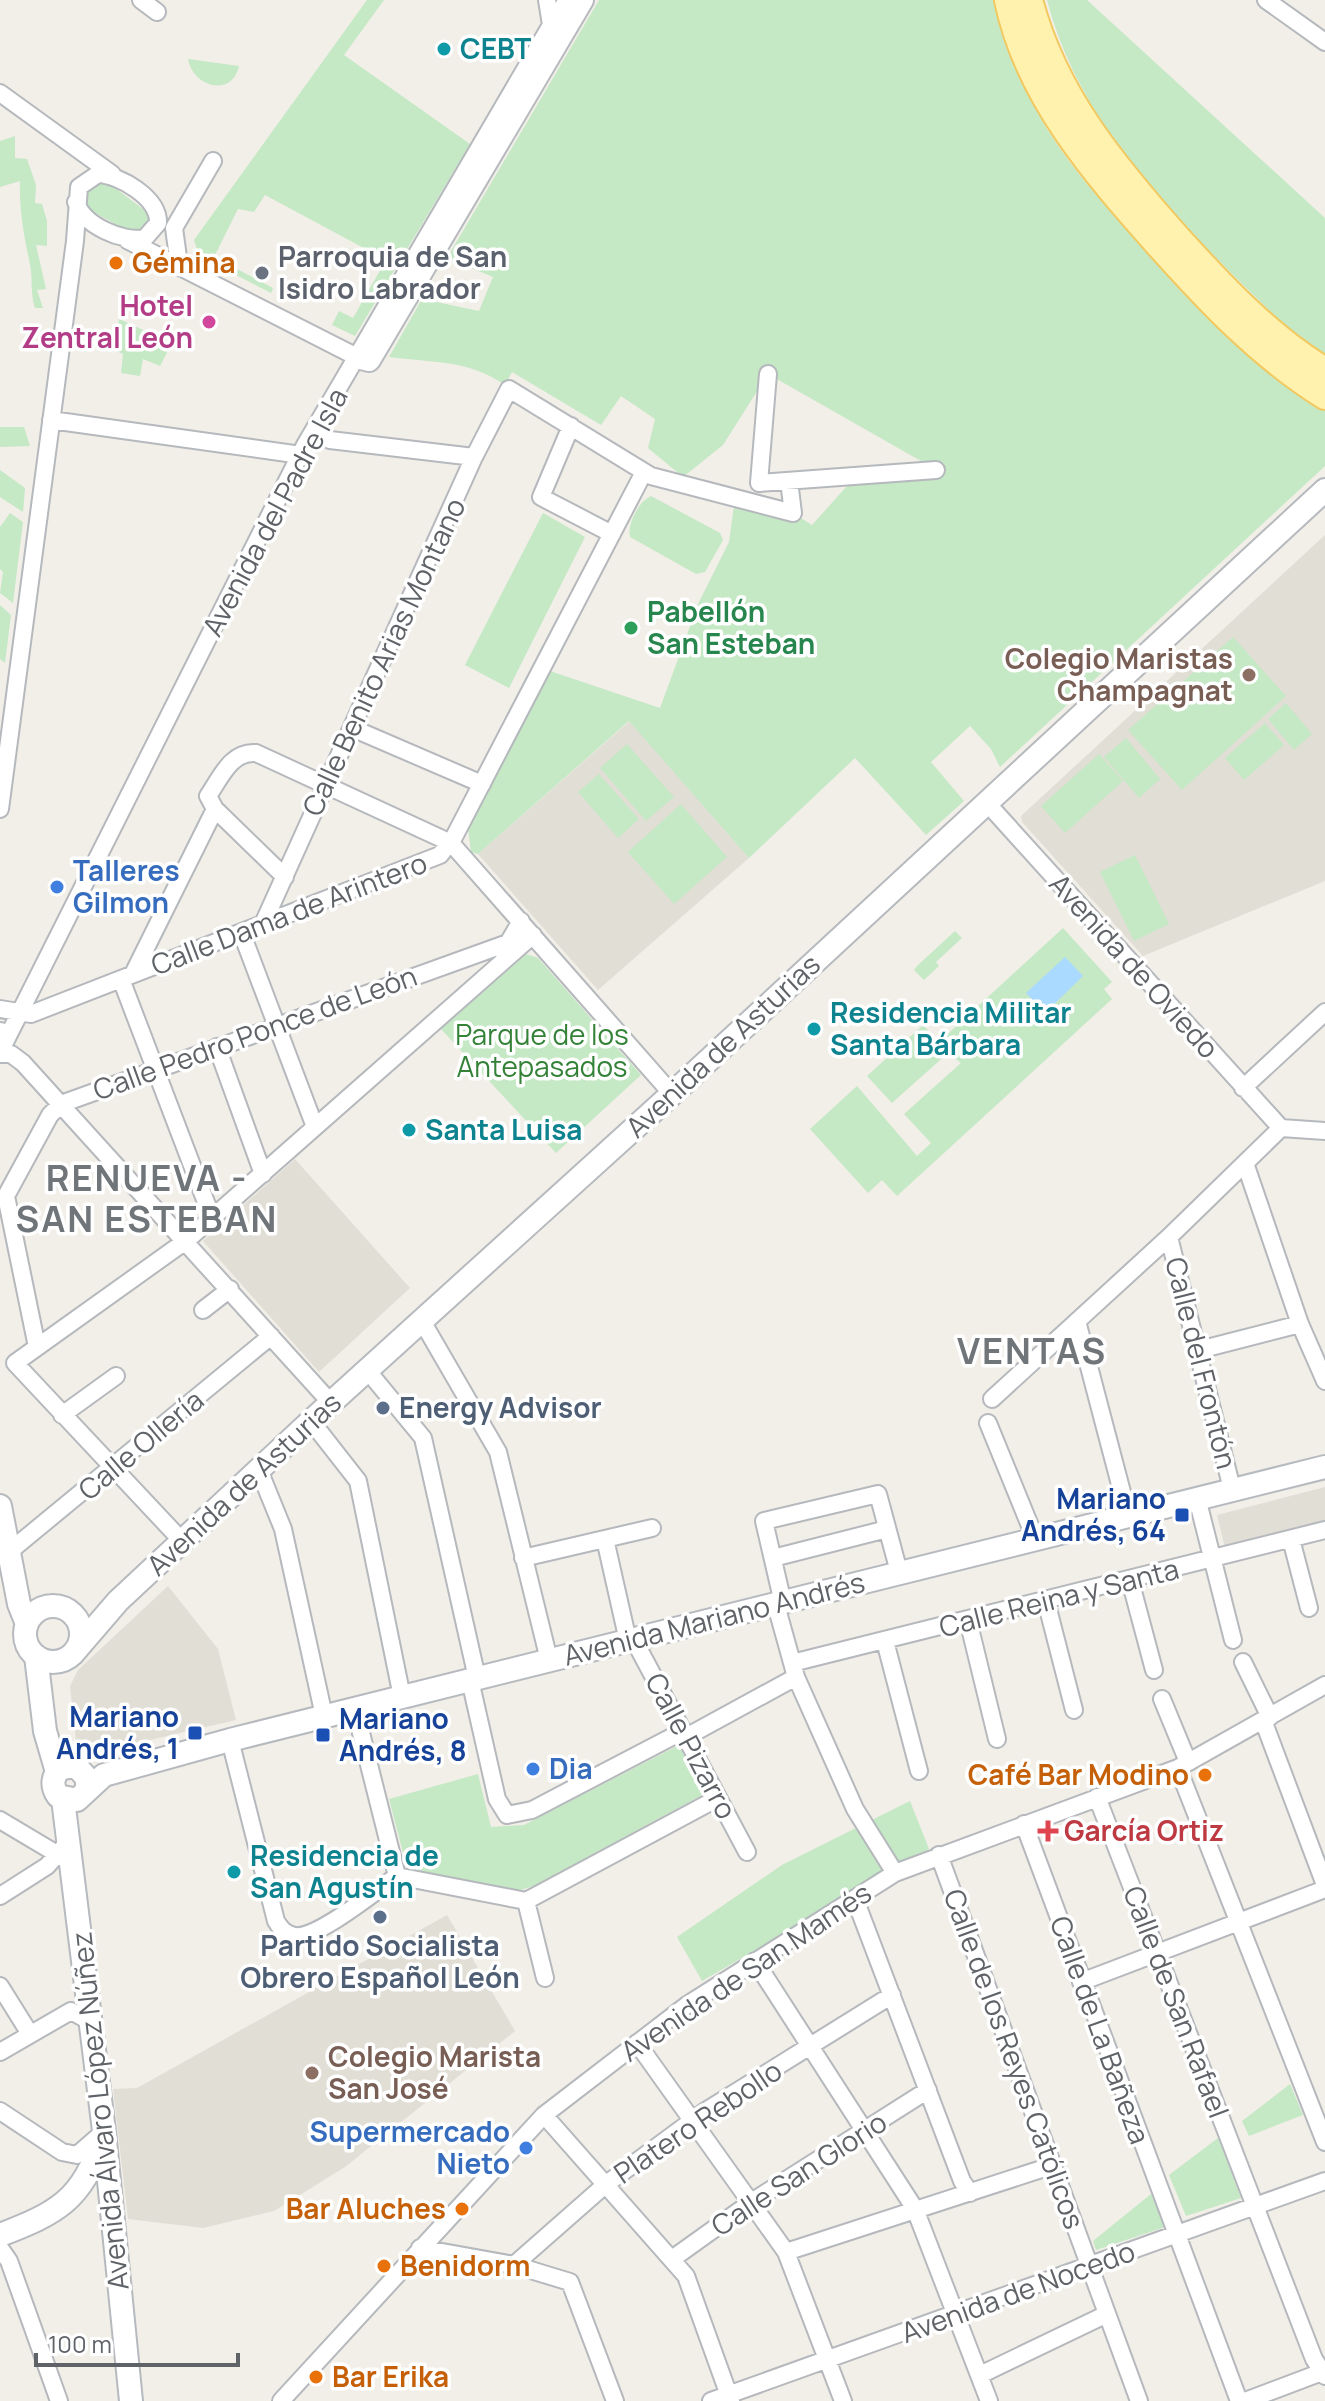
<svg xmlns="http://www.w3.org/2000/svg" width="1325" height="2401" font-family="Manrope,sans-serif">
	<rect width="100%" height="100%" fill="#f1efe8"/>
	<path fill="#e1ded6" d="M1325 535V881L1143 956 1022 822 1021 816Z
		M630 721 749 858 598 990 478 854Z
		M295 1159 410 1288 319 1372 203 1241Z
		M1325 1487V1523L1225 1548 1217 1515Z
		M168 1586 218 1649 236 1720 86 1755 77 1750 70 1686 78 1670Z
		M447 1915 515 2031 345 2167 274 2211 203 2228 128 2219 113 2089 137 2088Z"/>
	<path fill="#c5e8c5" d="M367 0H384L344 55 470 144 355 336 332 325 339 311 353 318 386 260 265 195 254 212 238 209 214 257 273 288 271 293 199 256 194 240Z
		M599 0H994C1009 44 1022 89 1047 129 1075 174 1112 213 1148 252 1200 310 1254 374 1325 409V466L1000 767 991 749 970 726 931 762 964 801 926 835 855 758 749 858 629 721 478 854 471 852 468 829 550 671 660 708 699 602 729 542 735 498 793 513 812 525 856 476 935 469 768 374 723 445 683 477 648 448 655 419 621 396 601 425 512 372 505 385C467 359 433 363 389 357L422 299 479 311 493 277 447 258Z
		M1047 0H1087L1325 218V356C1292 335 1266 307 1238 280 1157 200 1076 112 1047 0Z
		M188 59 239 66C232 98 193 87 188 59Z
		M15 136V158L27 159 36 185 35 203 42 204 47 221V246L36 245 46 289 37 290 43 308H35C30 293 33 279 30 264 24 237 19 209 20 181L0 187V141Z
		M97 181 107 182 147 212 150 227 133 234 88 209 85 192Z
		M119 319 172 343 160 366 143 359 140 376 121 373 123 354 114 350Z
		M0 427H24L30 446 0 447Z
		M0 470 25 488 23 512 0 497Z
		M651 496 720 533 723 540 705 572 696 574 630 537C627 524 639 501 651 496Z
		M10 513 23 522 13 603 0 593 3 572 0 569V527Z
		M543 513 585 537 509 688 465 665Z
		M0 605 11 615 5 663 0 659Z
		M1233 637 1286 696 1182 790 1128 730Z
		M1286 703 1312 734 1294 750 1268 719Z
		M1265 723 1284 745 1244 780 1225 758Z
		M1126 738 1160 779 1139 798 1104 757Z
		M627 744 674 797 646 821 600 768Z
		M1099 754 1123 781 1065 833 1041 806Z
		M599 774 639 819 618 838 578 792Z
		M681 804 727 857 674 904 628 852Z
		M1135 855 1169 924 1134 941 1100 872Z
		M1063 928 1112 982 1104 989 1112 999 897 1196 882 1180 868 1193 810 1129 857 1086 917 1156 931 1143 904 1114 961 1063 948 1053 892 1103 867 1076 923 1025 939 1042Z
		M955 931 962 938 936 962 939 966 924 980 914 970 917 966Z
		M526 954 538 958 641 1075 556 1153 441 1029Z
		M679 1745 704 1794 534 1886 517 1891 407 1868 389 1799 478 1774 491 1827 524 1825Z
		M910 1801 929 1849 702 1981 677 1937 782 1865Z
		M1290 2084 1303 2115 1249 2136 1242 2121Z
		M1218 2138 1241 2198 1186 2216 1169 2175Z
		M1151 2194 1165 2227 1096 2250 1093 2241Z"/>
	<path fill="#aadaff" d="M1065 957 1083 976 1045 1013 1026 993Z"/>
	<g fill="none" stroke-linecap="round" stroke-linejoin="round">
		<defs>
			<path id="street" d="M141 0 157 12
				M1266 0 1325 42
				M551 25 567 0
				M0 93 112 174
				M127 240 357 357
				M178 257 174 228 213 161
				M768 374 759 483 936 470
				M51 420 301 455
				M571 426 541 497 612 534
				M314 431 330 440 474 457
				M352 728 482 784
				M987 803 1281 1128
				M0 809 75 241 79 187 98 174C120 175 159 198 158 223L145 238C123 243 83 225 76 202
				M285 877 215 809 208 796C221 777 231 751 256 753L451 843 672 1094
				M262 926 474 457 509 389 651 476 793 513 789 481
				M242 934 315 1127
				M133 974 215 809
				M121 979 212 1218
				M0 1009 31 1014 440 855 454 837 644 472
				M217 1047 263 1174
				M1 1050 305 445 551 25 547 0
				M0 1054H11L23 1063 331 1403
				M1243 1088 1325 1012
				M1281 1128 1325 1131
				M1245 1163 1300 1324 1325 1381
				M1169 1237 1232 1489
				M203 1310 230 1289
				M422 1321 498 1452 549 1660
				M1077 1321 1128 1515
				M37 1347 6 1196 50 1115 61 1104 508 943 521 921
				M1199 1350 1300 1324
				M367 1370 423 1438 477 1678
				M992 1399 1169 1237 1281 1128
				M62 1415 116 1376
				M311 1421 358 1481 402 1697
				M988 1423 1035 1538
				M259 1470 283 1529 324 1716
				M1197 1498 1233 1640
				M605 1539 628 1641
				M1291 1539 1309 1608
				M182 1541 15 1363 187 1240 533 935
				M10 1551 271 1336
				M523 1558 652 1528
				M773 1558 887 1529
				M1130 1580 1154 1670
				M1046 1601 1074 1710
				M783 1603 764 1521 878 1494 899 1572
				M776 1605 796 1677 855 1809 895 1873
				M968 1620 997 1739
				M634 1640 747 1852
				M885 1641 919 1771
				M1243 1662 1270 1717
				M792 1663 1325 1530
				M470 1680 497 1799 507 1815 532 1810 683 1731
				M1162 1699 1188 1762
				M355 1709 397 1876
				M1263 1720 1325 1885
				M686 1737 796 1677
				M230 1740 276 1921C281 1929 285 1934 295 1936 317 1939 377 1890 397 1876L526 1901
				M1178 1768 1325 2142
				M1097 1797 1314 2359 1325 2376
				M0 1820 67 1860
				M1024 1824 1239 2401
				M939 1855 1139 2401
				M0 1896 47 1866 70 1840
				M855 1899 962 2181 970 2193
				M526 1901 718 1798
				M526 1901 545 1978
				M755 1961 915 2209 989 2401
				M1081 1982 1325 1889
				M0 1986 30 2034
				M637 2043 786 2252 843 2401
				M0 2052 71 2011 91 2022
				M0 2111 62 2152 77 2155 100 2135
				M544 2115 686 2276 731 2401
				M0 2248 9 2261 59 2401
				M420 2248 514 2265 570 2282 615 2401
				M786 2252 1054 2165
				M672 2259 753 2201 928 2090
				M514 2265 605 2185 704 2112 892 1995
				M980 2375 1107 2314
				M281 2401 544 2115 687 2005 895 1873 1178 1768 1325 1685
				M711 2401 1325 2181
				M1245 2401 1322 2372"/>
			<path id="secondary" d="M357 357 369 360 582 0
				M0 1034V1047
				M0 1506 19 1604 27 1624
				M25 1634a28 28 0 1 1 56 0a28 28 0 1 1-56 0Z
				M75 1651 118 1601 311 1421 672 1094 1325 490
				M36 1656 45 1731 57 1772
				M87 1790V1778L76 1766 61 1768C52 1776 51 1786 58 1796L77 1800 104 1775 230 1740 1325 1467
				M63 1799 104 2131 131 2401
				M0 2235C55 2214 83 2200 101 2141"/>
			<path id="primary" d="M1008 0C1028 97 1096 174 1159 245 1210 302 1261 356 1325 396
				M1029 0C1054 96 1115 168 1180 241 1224 289 1269 337 1325 371"/>
		</defs>
		<use href="#street" stroke="#b5b8bc" stroke-width="20"/>
		<use href="#secondary" stroke="#b6babf" stroke-width="26"/>
		<use href="#primary" stroke="#f2c960" stroke-width="30"/>
		<use href="#street" stroke="#fff" stroke-width="16"/>
		<use href="#secondary" stroke="#fff" stroke-width="22"/>
		<use href="#primary" stroke="#fff2af" stroke-width="26"/>
	</g>
	<g fill="#0f9aa8" stroke="#fff" stroke-width="3">
		<circle cx="444" cy="49" r="8"/>
		<circle cx="814" cy="1029" r="8"/>
		<circle cx="409" cy="1130" r="8"/>
		<circle cx="234" cy="1872" r="8"/>
	</g>
	<g fill="#e8710a" stroke="#fff" stroke-width="3">
		<circle cx="116" cy="263" r="8"/>
		<circle cx="1205" cy="1775" r="8"/>
		<circle cx="462" cy="2209" r="8"/>
		<circle cx="384" cy="2266" r="8"/>
		<circle cx="316" cy="2377" r="8"/>
	</g>
	<circle fill="#6b7280" stroke="#fff" stroke-width="3" cx="262" cy="273" r="8"/>
	<circle fill="#d1479c" stroke="#fff" stroke-width="3" cx="209" cy="322" r="8"/>
	<circle fill="#2e9e5b" stroke="#fff" stroke-width="3" cx="631" cy="628" r="8"/>
	<g fill="#8d6e63" stroke="#fff" stroke-width="3">
		<circle cx="1249" cy="675" r="8"/>
		<circle cx="312" cy="2073" r="8"/>
	</g>
	<g fill="#3f7fe0" stroke="#fff" stroke-width="3">
		<circle cx="57" cy="887" r="8"/>
		<circle cx="533" cy="1769" r="8"/>
		<circle cx="526" cy="2148" r="8"/>
	</g>
	<g fill="#5c6f8a" stroke="#fff" stroke-width="3">
		<circle cx="383" cy="1408" r="8"/>
		<circle cx="380" cy="1917" r="8"/>
	</g>
	<g fill="#1a4fb4" stroke="#fff" stroke-width="3">
		<rect x="1174" y="1507" width="16" height="16" rx="4"/>
		<rect x="187" y="1725" width="16" height="16" rx="4"/>
		<rect x="315" y="1727" width="16" height="16" rx="4"/>
	</g>
	<path fill="#e0444e" stroke="#fff" stroke-width="3" d="M1044 1819h8v8h8v8h-8v8h-8v-8h-8v-8h8z"/>
	<g text-anchor="middle" stroke-width="7" stroke-linejoin="round" paint-order="stroke">
		<g font-size="28" font-weight="bold" fill="#0d838f" stroke="#fff" text-anchor="start">
			<text x="460" y="59">CEBT</text>
			<text x="830" y="1023">Residencia Militar<tspan x="830" dy="32">Santa Bárbara</tspan></text>
			<text x="425" y="1140">Santa Luisa</text>
			<text x="250" y="1866">Residencia de<tspan x="250" dy="32">San Agustín</tspan></text>
		</g>
		<g font-size="28" font-weight="bold" fill="#5b616d" stroke="#fff" text-anchor="start">
			<text x="278" y="267">Parroquia de San<tspan x="278" dy="32">Isidro Labrador</tspan></text>
		</g>
		<g font-size="28" font-weight="bold" fill="#c56008" stroke="#fff" text-anchor="start">
			<text x="132" y="273">Gémina</text>
			<text x="1189" y="1785" text-anchor="end">Café Bar Modino</text>
			<text x="446" y="2219" text-anchor="end">Bar Aluches</text>
			<text x="400" y="2276">Benidorm</text>
			<text x="332" y="2387">Bar Erika</text>
		</g>
		<g font-size="28" font-weight="bold" fill="#b23c85" stroke="#fff" text-anchor="end">
			<text x="193" y="316">Hotel<tspan x="193" dy="32">Zentral León</tspan></text>
		</g>
		<g font-size="28" fill="#5f6368" stroke="#fff">
			<text transform="translate(275 512) rotate(-62)" y="10">Avenida del Padre Isla</text>
			<text transform="translate(384 657) rotate(-65)" y="10">Calle Benito Arias Montano</text>
			<text transform="translate(289 914) rotate(-21)" y="10">Calle Dama de Arintero</text>
			<text transform="translate(1134 966) rotate(48)" y="10">Avenida de Oviedo</text>
			<text transform="translate(255 1033) rotate(-20)" y="10">Calle Pedro Ponce de León</text>
			<text transform="translate(723 1046) rotate(-43)" y="10">Avenida de Asturias</text>
			<text transform="translate(1201 1363) rotate(76)" y="10">Calle del Frontón</text>
			<text transform="translate(141 1445) rotate(-40)" y="10">Calle Ollería</text>
			<text transform="translate(244 1484) rotate(-43)" y="10">Avenida de Asturias</text>
			<text transform="translate(1059 1598) rotate(-14)" y="10">Calle Reina y Santa</text>
			<text transform="translate(714 1619) rotate(-14)" y="10">Avenida Mariano Andrés</text>
			<text transform="translate(691 1746) rotate(62)" y="10">Calle Pizarro</text>
			<text transform="translate(746 1972) rotate(-34)" y="10">Avenida de San Mamés</text>
			<text transform="translate(1176 2002) rotate(69)" y="10">Calle de San Rafael</text>
			<text transform="translate(1100 2030) rotate(70)" y="10">Calle de La Bañeza</text>
			<text transform="translate(1014 2059) rotate(70)" y="10">Calle de los Reyes Católicos</text>
			<text transform="translate(100 2111) rotate(-96)" y="10">Avenida Álvaro López Núñez</text>
			<text transform="translate(698 2122) rotate(-34)" y="10">Platero Rebollo</text>
			<text transform="translate(799 2174) rotate(-33)" y="10">Calle San Glorio</text>
			<text transform="translate(1018 2292) rotate(-20)" y="10">Avenida de Nocedo</text>
		</g>
		<g font-size="28" font-weight="bold" fill="#27864d" stroke="#fff" text-anchor="start">
			<text x="647" y="622">Pabellón<tspan x="647" dy="32">San Esteban</tspan></text>
		</g>
		<g font-size="28" font-weight="bold" fill="#785e54" stroke="#fff" text-anchor="end">
			<text x="1233" y="669">Colegio Maristas<tspan x="1233" dy="32">Champagnat</tspan></text>
			<text x="328" y="2067" text-anchor="start">Colegio Marista<tspan x="328" dy="32">San José</tspan></text>
		</g>
		<g font-size="28" font-weight="bold" fill="#366cbe" stroke="#fff" text-anchor="start">
			<text x="73" y="881">Talleres<tspan x="73" dy="32">Gilmon</tspan></text>
			<text x="549" y="1779">Dia</text>
			<text x="510" y="2142" text-anchor="end">Supermercado<tspan x="510" dy="32">Nieto</tspan></text>
		</g>
		<g font-size="28" fill="#348238" stroke="#fff">
			<text x="542" y="1045">Parque de los<tspan x="542" dy="32">Antepasados</tspan></text>
		</g>
		<g font-size="28" font-weight="bold" fill="#4e5e75" stroke="#fff" text-anchor="start">
			<text x="399" y="1418">Energy Advisor</text>
			<text x="380" y="1956" text-anchor="middle">Partido Socialista<tspan x="380" dy="32">Obrero Español León</tspan></text>
		</g>
		<g font-size="28" font-weight="bold" fill="#164399" stroke="#fff" text-anchor="end">
			<text x="1166" y="1509">Mariano<tspan x="1166" dy="32">Andrés, 64</tspan></text>
			<text x="179" y="1727">Mariano<tspan x="179" dy="32">Andrés, 1</tspan></text>
			<text x="339" y="1729" text-anchor="start">Mariano<tspan x="339" dy="32">Andrés, 8</tspan></text>
		</g>
		<g font-size="28" font-weight="bold" fill="#be3a42" stroke="#fff" text-anchor="start">
			<text x="1064" y="1841">García Ortiz</text>
		</g>
		<g font-size="36" font-weight="bold" letter-spacing="2" fill="#70757a" stroke="#fff">
			<text x="147" y="1191">RENUEVA -<tspan x="147" dy="41">SAN ESTEBAN</tspan></text>
			<text x="1032" y="1364">VENTAS</text>
		</g>
	</g>
	<path d="M36 2353v12h202v-12" fill="none" stroke="#5f6368" stroke-width="4"/>
	<text x="48" y="2353" font-size="24" fill="#5f6368" stroke="#ffffff" stroke-width="6" paint-order="stroke">100 m</text>
</svg>
